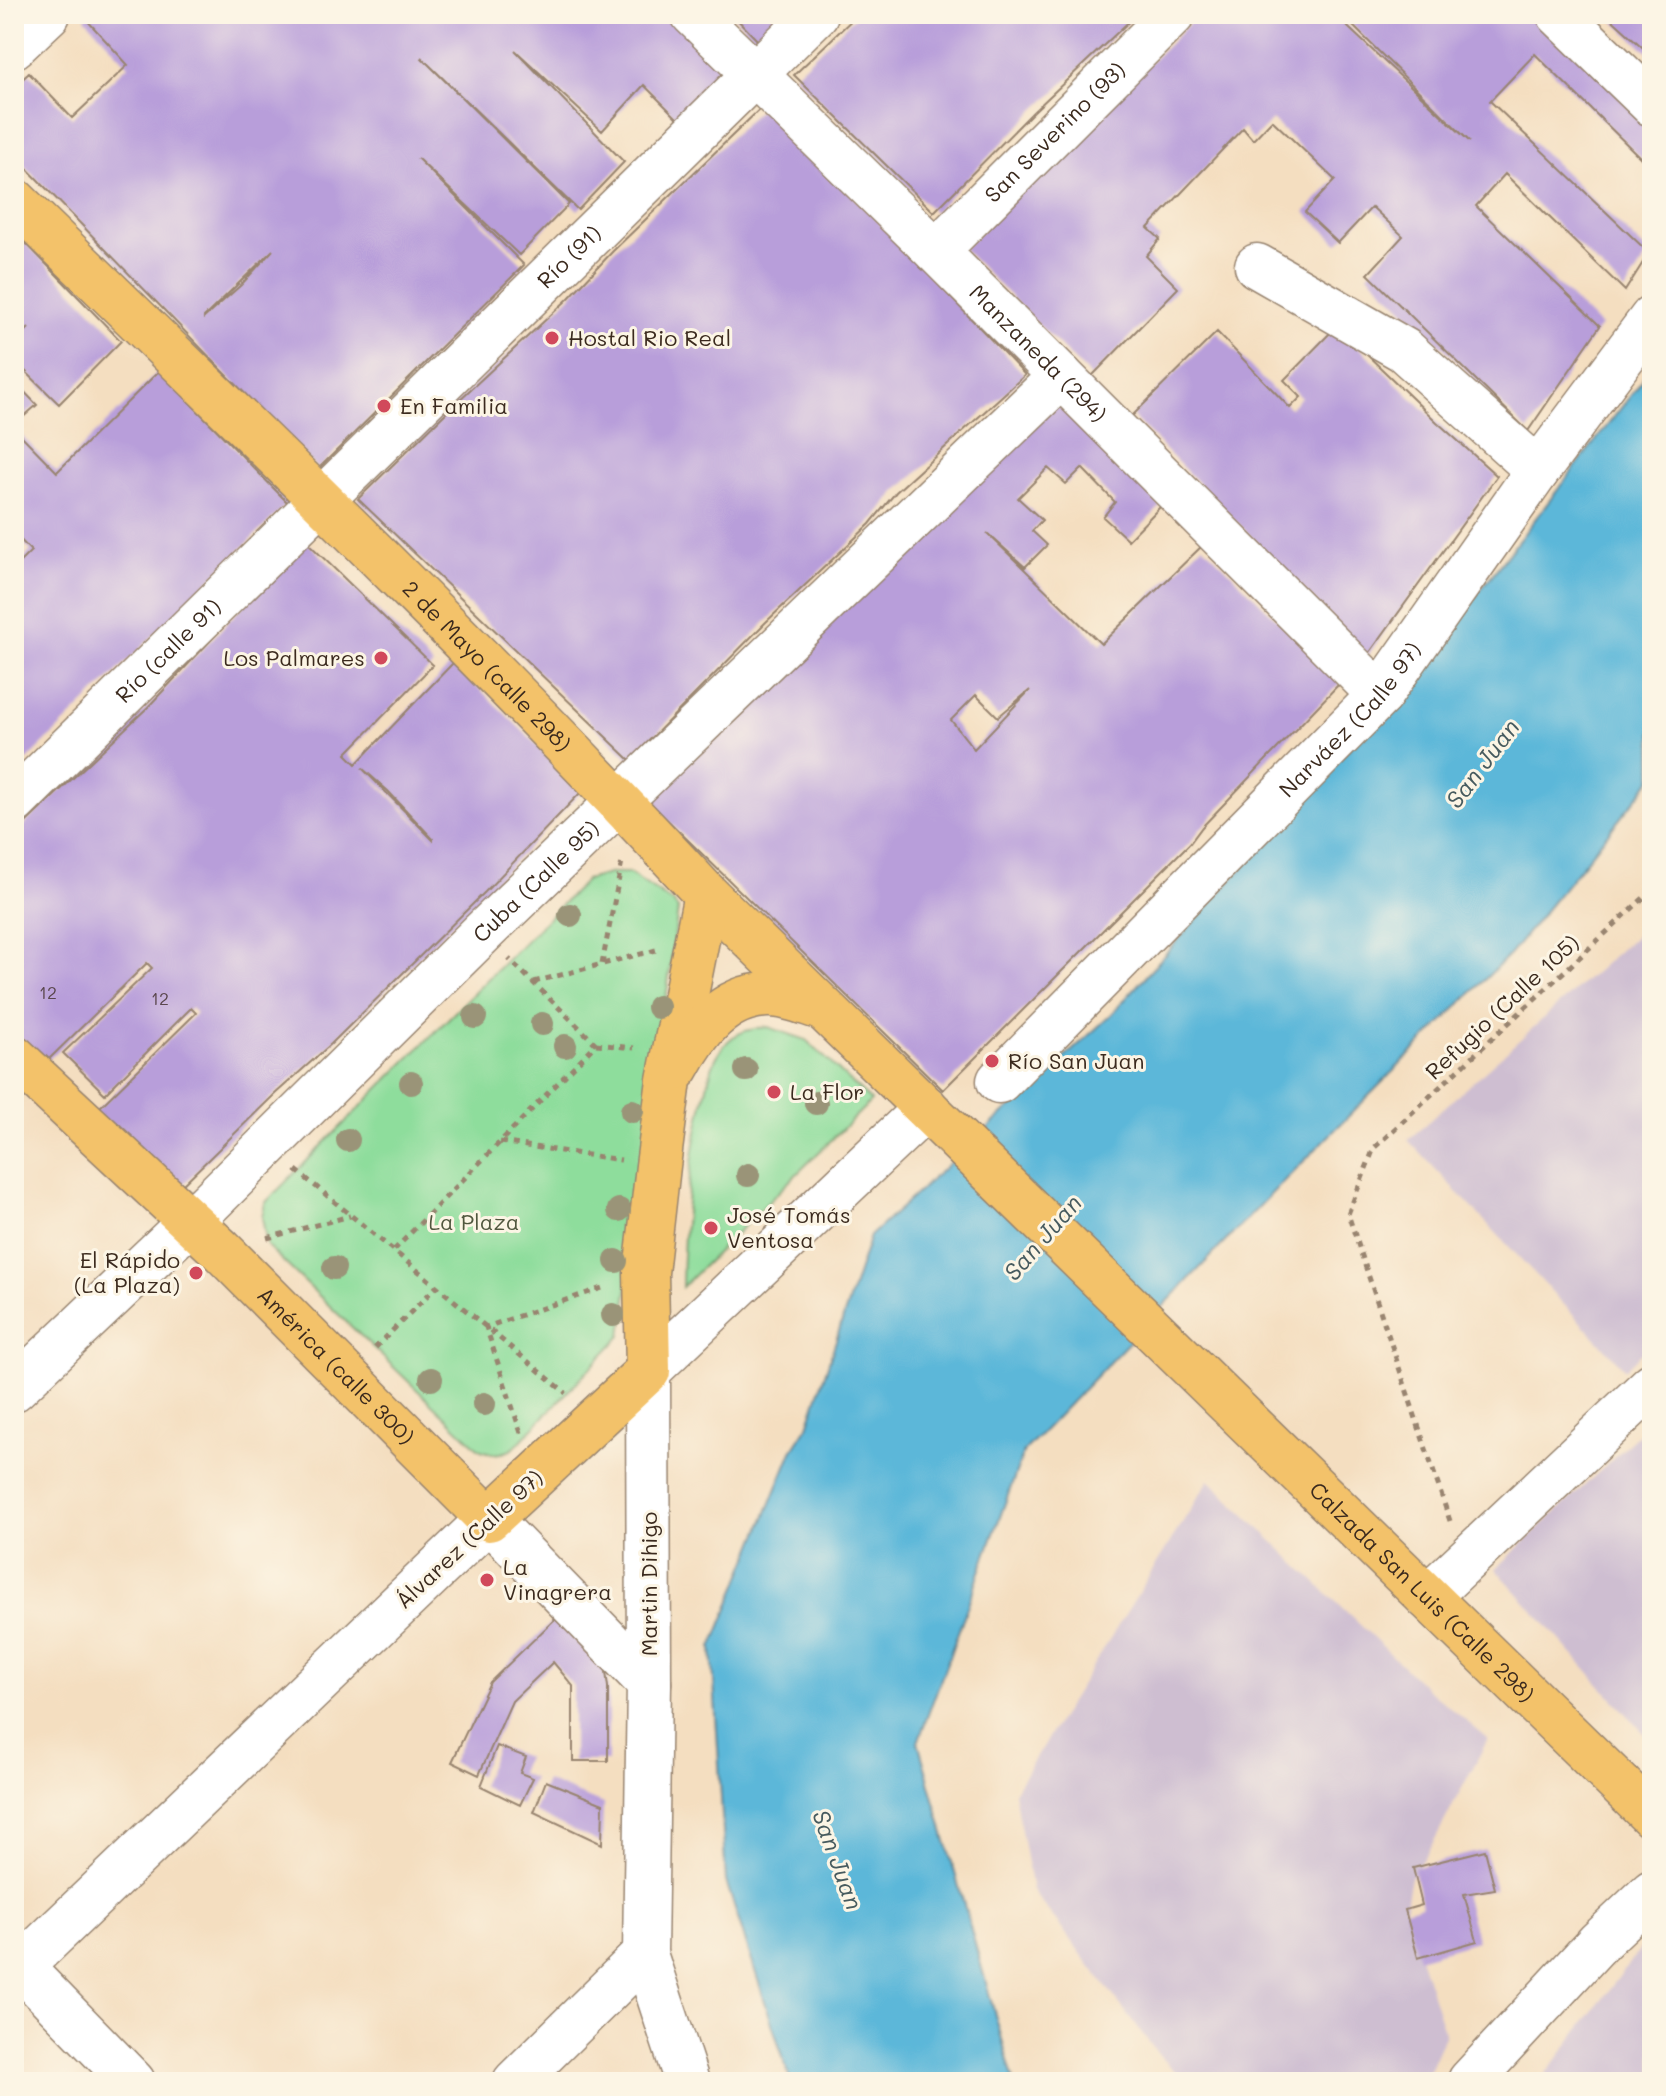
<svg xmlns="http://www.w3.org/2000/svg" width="1666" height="2096" font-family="Mali,sans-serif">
	<rect width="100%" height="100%" fill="#fcf5e5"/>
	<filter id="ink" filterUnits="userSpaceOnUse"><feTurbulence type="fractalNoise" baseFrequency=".0125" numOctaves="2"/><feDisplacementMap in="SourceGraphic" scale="16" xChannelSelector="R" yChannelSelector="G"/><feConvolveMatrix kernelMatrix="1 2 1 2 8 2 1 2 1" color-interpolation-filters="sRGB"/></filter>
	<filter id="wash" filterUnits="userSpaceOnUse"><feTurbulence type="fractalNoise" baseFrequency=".006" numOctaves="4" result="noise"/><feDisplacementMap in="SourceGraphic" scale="32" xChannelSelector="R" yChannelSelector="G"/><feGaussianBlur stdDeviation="1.8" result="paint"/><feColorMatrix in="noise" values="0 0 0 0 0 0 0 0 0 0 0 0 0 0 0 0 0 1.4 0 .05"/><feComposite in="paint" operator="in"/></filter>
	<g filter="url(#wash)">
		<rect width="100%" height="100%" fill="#f4dec0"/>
		<path fill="#cebed1" d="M1652 921V1344L1625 1369 1408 1140Z
			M1652 1422V1742L1496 1569Z
			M1209 1480 1425 1687 1488 1739 1434 1841 1411 1877 1405 1910 1445 2034 1424 2082H1187L1161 2058 1032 1890 1014 1792Z
			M1652 1933V2082H1540Z"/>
		<path fill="#8edd9c" stroke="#64845d" stroke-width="2" d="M613 873H629L673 903 678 909 621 1336 513 1449C500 1455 492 1455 479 1449L267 1246 262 1217 265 1203 586 880Z
			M768 1027 806 1040 871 1101 682 1287C683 1224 689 1165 703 1103 708 1084 711 1061 724 1046 735 1031 751 1029 768 1027Z"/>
		<path fill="#5cb7d9" stroke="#4c707c" stroke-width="2" d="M1652 364V779L1510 954 1273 1192 1024 1451 918 1742 1014 2082H791L726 1881 712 1648 792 1451 808 1426 870 1236 1112 1014 1420 668 1638 386Z"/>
		<g id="blocks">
			<path fill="#b89eda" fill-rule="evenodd" d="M90 14H670L730 74 682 123 644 85 602 131 515 50 624 162 578 210 421 57 569 204 519 255 417 158 524 265 318 469 14 155V87L29 73 72 118 128 65 85 18ZM273 250 241 285 204 318V317Z
				M732 14H793L761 44Z
				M858 14H1137L1033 112 934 212 794 75Z
				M1199 14H1334L1470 142 1341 14H1540L1652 121V159L1647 164 1535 54 1490 101 1649 253 1625 291 1505 174 1476 206 1600 326 1528 431 1368 274 1403 236 1372 207 1338 243 1305 212 1335 180 1272 120 1253 140 1243 128 1148 228 1160 239 1146 256 1178 288 1091 377 963 249Z
				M1606 14H1652V56Z
				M765 104 1025 375 896 492 870 524 766 622 630 760 358 499 457 402 568 299 613 251Z
				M14 231 121 341 59 404 14 360V343L29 328 14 341Z
				M1337 326 1437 422 1497 476 1368 655 1132 416 1217 332 1290 408 1301 397 1284 380Z
				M159 371 288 503 14 773V568L31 551 14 533V428L57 472Z
				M14 381 37 405 14 425Z
				M1054 399 1161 506 1128 540 1103 517 1115 502 1082 468 1066 484 1048 468 1018 498 1042 520 1032 531 1047 545 1025 567 987 533 1101 644 1203 545 1340 683 1202 827 1190 843 943 1090 642 795ZM1030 690 974 749 951 720 976 695 998 717Z
				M305 540 433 665 346 754 356 764 453 663 583 790 485 892 331 1044 275 1094 177 1190 94 1113 196 1013 191 1008 105 1094 63 1053 152 968 147 963 45 1063 14 1030V834L148 707ZM362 768 388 791 433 839V840Z
				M555 1619 605 1664 608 1687V1761H573V1686L553 1662 512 1701 479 1775 452 1762 490 1682Z
				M497 1746 526 1757 520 1773 533 1778 520 1805 481 1786Z
				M546 1781 603 1804 602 1844 534 1812Z
				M1485 1850 1495 1889 1464 1894 1477 1941 1418 1958 1405 1910 1422 1905 1413 1868Z"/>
		</g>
	</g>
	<g filter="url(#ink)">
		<use href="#blocks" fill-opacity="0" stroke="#98846f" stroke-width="2"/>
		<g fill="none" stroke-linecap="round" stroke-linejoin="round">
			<defs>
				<g id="minor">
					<path id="s1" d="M693 14 936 251 1380 695"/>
					<path d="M1559 14 1652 104"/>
					<path d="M14 46 48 14"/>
					<path id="s2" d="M936 251 1173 14"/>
					<path d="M1257 266 1404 350 1538 470"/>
					<path id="s3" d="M14 802 816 14"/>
					<path id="s4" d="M999 1081 1380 695 1538 470 1652 318"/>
					<path id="s5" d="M14 1389 190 1222 482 933 1061 376"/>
					<path d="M1427 1597 1652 1385"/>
					<path d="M14 1960 133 2082"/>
					<path d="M14 1973 489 1519 649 1683"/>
					<path d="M1470 2081 1599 1942 1652 1892"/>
					<path d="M515 2082 645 1954"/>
					<path d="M687 2082 645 1954 649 1683 648 1371 926 1108"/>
				</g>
				<g id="major">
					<path id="s6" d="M14 200C248 428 484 655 706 894L1652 1816"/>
					<path id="s7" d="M14 1057 221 1250 489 1519 648 1371 646 1273 658 1166 669 1080 706 894"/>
					<path d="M677 1068C696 1033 723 996 767 995 785 994 805 1003 822 1008"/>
				</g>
			</defs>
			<use href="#minor" stroke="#98846f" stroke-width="47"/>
			<use href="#major" stroke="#98846f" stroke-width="47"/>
			<path stroke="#98846f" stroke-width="5" stroke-dasharray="6 6" stroke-linecap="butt" d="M602 964 622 862
				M534 982 656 950
				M596 1044 634 1048
				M500 1142 621 1160
				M296 1170 566 1393
				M267 1238 350 1216
				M394 1250 596 1044 509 959
				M375 1348 437 1286
				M521 1433 486 1327 605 1287
				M1450 1521 1348 1214 1374 1148 1652 890"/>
			<use href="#minor" stroke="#fff" stroke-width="44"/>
			<use href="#major" stroke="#f3c26a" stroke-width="44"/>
		</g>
		<g fill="#9a9478">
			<circle cx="570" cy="915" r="12"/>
			<circle cx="658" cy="1007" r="12"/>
			<circle cx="475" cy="1017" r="12"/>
			<circle cx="542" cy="1024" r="12"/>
			<circle cx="565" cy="1046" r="12"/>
			<circle cx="746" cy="1070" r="12"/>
			<circle cx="411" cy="1083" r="12"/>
			<circle cx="816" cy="1103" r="12"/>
			<circle cx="632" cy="1111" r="12"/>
			<circle cx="348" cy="1140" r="12"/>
			<circle cx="748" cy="1175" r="12"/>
			<circle cx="619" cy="1210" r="12"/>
			<circle cx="616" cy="1261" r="12"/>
			<circle cx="334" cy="1268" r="12"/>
			<circle cx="613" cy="1315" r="12"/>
			<circle cx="431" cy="1379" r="12"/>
			<circle cx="484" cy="1404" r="12"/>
		</g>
	</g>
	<g fill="#d1495b" stroke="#fcf5e5" stroke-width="3">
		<circle cx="552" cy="338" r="8"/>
		<circle cx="384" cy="406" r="8"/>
		<circle cx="381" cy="658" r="8"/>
		<circle cx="992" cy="1061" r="8"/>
		<circle cx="774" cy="1092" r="8"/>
		<circle cx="711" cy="1228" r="8"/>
		<circle cx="196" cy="1273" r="8"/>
		<circle cx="487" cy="1580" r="8"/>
	</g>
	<g text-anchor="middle" stroke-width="6" stroke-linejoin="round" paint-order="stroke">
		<g font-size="18" fill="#5a474d">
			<text x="48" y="999">12</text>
			<text x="160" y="1005">12</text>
		</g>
		<g font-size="22" fill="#3b2a1e" stroke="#fcf5e5">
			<text dy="8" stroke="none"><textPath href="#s2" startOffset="168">San Severino (93)</textPath></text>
			<text dy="8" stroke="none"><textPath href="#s3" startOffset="778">Río (91)</textPath></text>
			<text dy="8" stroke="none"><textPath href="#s1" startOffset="484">Manzaneda (294)</textPath></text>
			<text dy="8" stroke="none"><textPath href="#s3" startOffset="216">Río (calle 91)</textPath></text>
			<text dy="8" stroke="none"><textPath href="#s6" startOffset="664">2 de Mayo (calle 298)</textPath></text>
			<text dy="8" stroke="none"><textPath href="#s4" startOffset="504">Narváez (Calle 97)</textPath></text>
			<text dy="8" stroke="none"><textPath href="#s5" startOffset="728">Cuba (Calle 95)</textPath></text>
			<text transform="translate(1502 1007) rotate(-43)" y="8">Refugio (Calle 105)</text>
			<text dy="8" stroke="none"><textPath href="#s7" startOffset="446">América (calle 300)</textPath></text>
			<text transform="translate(469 1539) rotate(-43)" y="8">Álvarez (Calle 97)</text>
			<text transform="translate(649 1584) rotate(-90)" y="8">Martin Dihigo</text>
			<text dy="8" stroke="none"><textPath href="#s6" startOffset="1980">Calzada San Luis (Calle 298)</textPath></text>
		</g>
		<g font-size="22" fill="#3b2a1e" stroke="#fcf5e5" text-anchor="start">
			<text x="568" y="346">Hostal Rio Real</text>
			<text x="400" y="414">En Familia</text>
			<text x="365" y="666" text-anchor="end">Los Palmares</text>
			<text x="1008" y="1069">Río San Juan</text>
			<text x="790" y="1100">La Flor</text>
			<text x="727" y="1223">José Tomás<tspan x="727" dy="25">Ventosa</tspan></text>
			<text x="180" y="1268" text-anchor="end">El Rápido<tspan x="180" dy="25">(La Plaza)</tspan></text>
			<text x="503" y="1575">La<tspan x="503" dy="25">Vinagrera</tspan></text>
		</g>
		<g font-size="22" fill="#50573e" stroke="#fcf5e5">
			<text x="474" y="1230">La Plaza</text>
		</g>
		<g font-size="24" font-style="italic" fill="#475b5f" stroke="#fcf5e5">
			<text transform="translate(1483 764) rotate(-53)" y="8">San Juan</text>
			<text transform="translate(1043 1238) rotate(-49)" y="8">San Juan</text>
			<text transform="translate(837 1860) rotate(70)" y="8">San Juan</text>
		</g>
	</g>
	<rect width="1666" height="2096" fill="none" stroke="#fcf5e5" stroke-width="48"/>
</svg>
